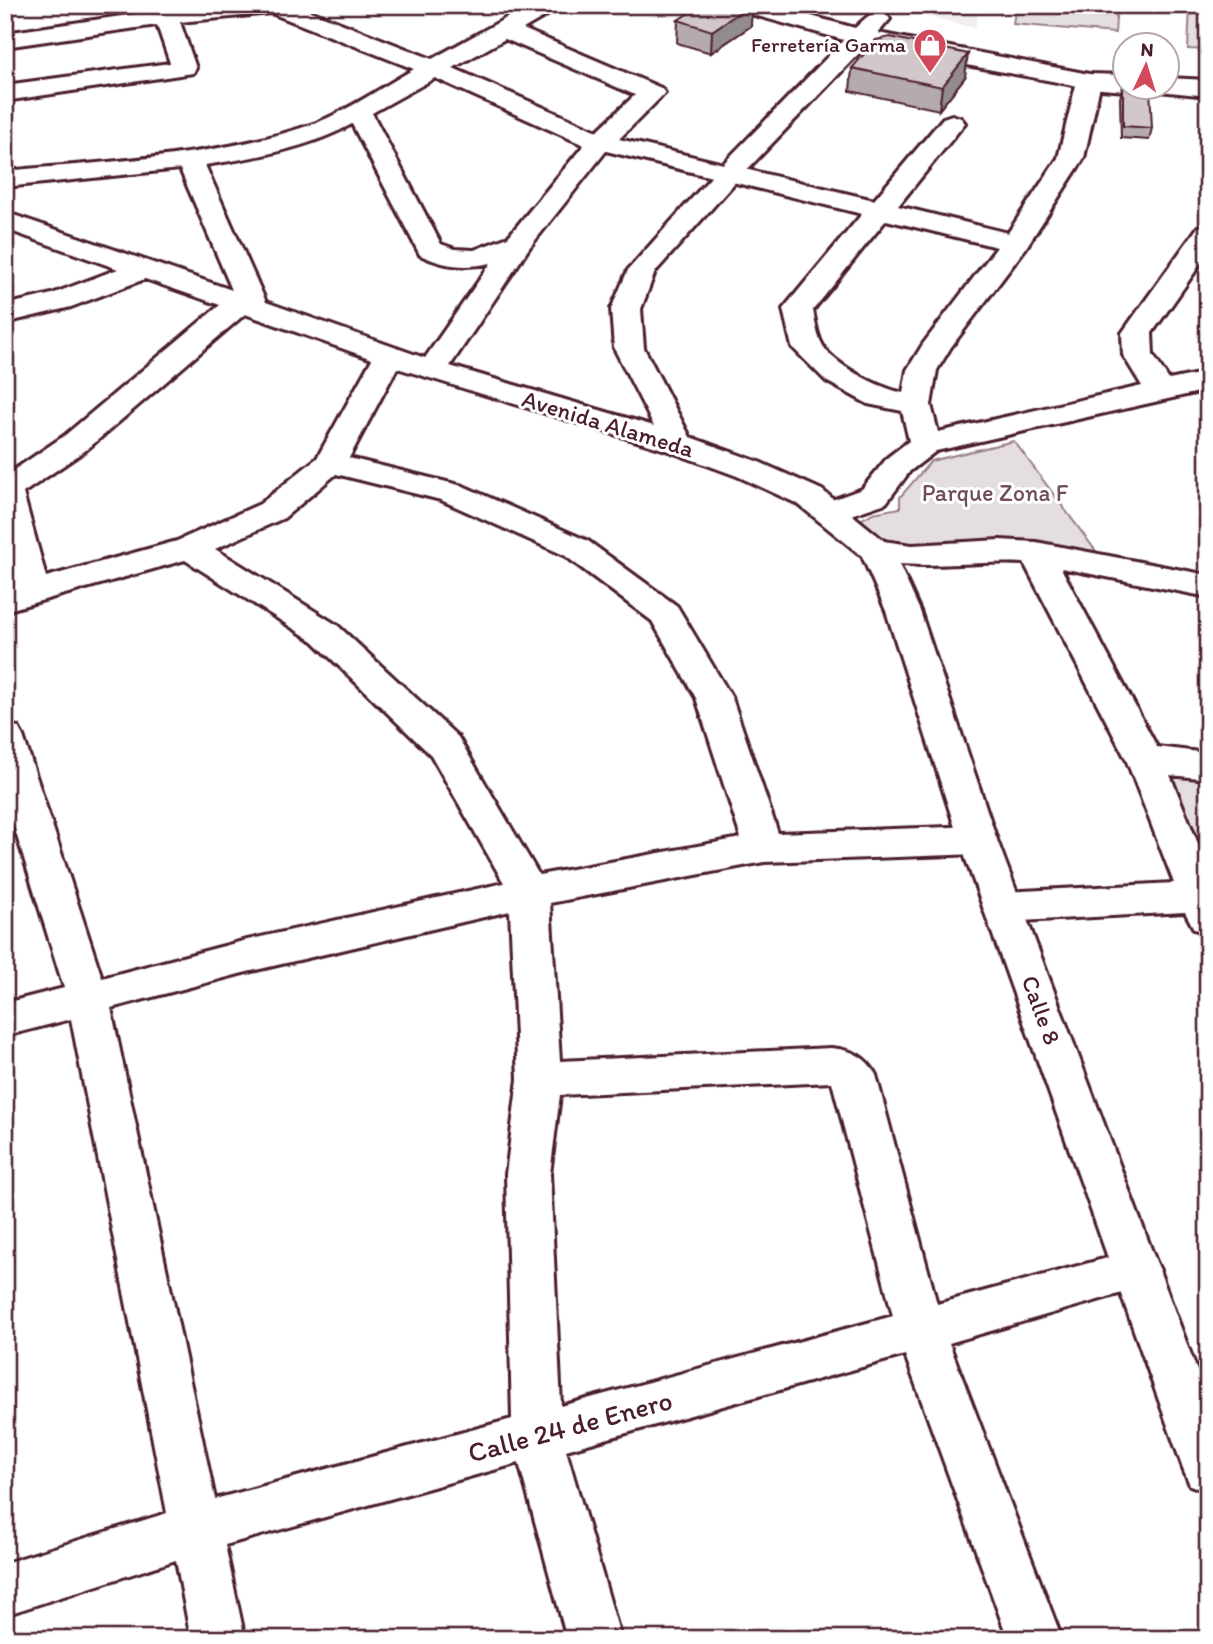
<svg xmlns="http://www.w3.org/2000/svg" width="1213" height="1644" font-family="Itim,sans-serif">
	<rect width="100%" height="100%" fill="#fff"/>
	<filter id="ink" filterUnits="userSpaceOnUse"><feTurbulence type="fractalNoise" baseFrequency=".0143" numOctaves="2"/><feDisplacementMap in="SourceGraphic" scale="14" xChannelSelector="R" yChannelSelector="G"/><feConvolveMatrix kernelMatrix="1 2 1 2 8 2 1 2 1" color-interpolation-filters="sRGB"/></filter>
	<g filter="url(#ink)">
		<path fill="#f2eeef" d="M879 5H980L975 28Z"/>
		<path fill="#e5dee0" stroke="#987e86" stroke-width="2" d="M1016 5H1117L1115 33 1013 24Z
			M1190 5H1208V50L1188 49Z
			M1014 441 1098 554 987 539 912 546 882 543 857 522 873 513 900 508V497L931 461Z
			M1161 776 1208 779V893Z"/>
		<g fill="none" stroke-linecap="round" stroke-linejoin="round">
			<defs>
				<path id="street" d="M197 5H295L432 59 530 5H560L556 10 523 29 661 88 665 93 619 139 874 200 943 118 952 115 961 118 965 123 961 128 898 206 1008 233 1058 158 1077 81 1080 76 1089 74 1098 76 1101 81 1084 158 1025 249 951 347 937 370 931 405 938 432 1142 386 1123 355 1122 333 1198 227 1208 225V253L1152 333 1153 355 1169 380 1208 372V390L936 451 910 471 886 503 830 522 818 519 814 512 818 505 862 489 888 457 909 441 902 411 868 404 826 381 792 347 783 309 862 214 606 151 529 248 450 366 688 436 693 443 688 450 677 452 666 450 397 368 349 458 463 486 588 541 677 606 732 698 778 833 978 826 992 830 997 840 992 850 978 854 764 862 550 903 560 1061 831 1048C852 1050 866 1056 876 1075L937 1304 1137 1250 1153 1256 1160 1270 1153 1284 949 1343 1062 1639H1008L905 1355 566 1450 621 1639H567L519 1463 225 1545 245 1639H191L176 1560 5 1615V1563L167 1513 71 1019 5 1036V1003L64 988 5 797V723L18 727 23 736 102 978 243 941 504 883 431 755 313 641 185 560 5 611V589L14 586 5 551V476L64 436 220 305 145 279 71 307 5 323V305L52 294 118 269 5 229V212L232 290 180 169 5 187V171C109 161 217 158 316 123 349 110 382 87 414 69L271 13 180 22 196 68 193 73 5 101V85L170 63 157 25 5 47V33ZM505 39 635 95 597 131 453 68ZM435 78 584 145 508 237 474 250 455 249 441 244 372 113ZM352 124 420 255C444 266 465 269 491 263L425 358 266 302 205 165C254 158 309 148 352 124ZM886 220 997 247 923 344 907 370 903 393C880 388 830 364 821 342 816 332 815 320 813 310ZM245 314 372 359 317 458 260 504 177 541 46 577 23 493 86 450ZM336 474 441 500 564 555 652 621 696 698 741 838 539 875 458 737 337 625 215 549 284 518ZM510 911 518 1079 506 1174 512 1419 215 1499 111 1008 243 973ZM832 1082 893 1316 561 1406 550 1174 560 1095Z
					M876 540 912 545 1000 540 1036 542 1208 575V597L1061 568 1157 747 1208 753V779L1170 775 1208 868V933L1194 929 1185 912 1003 922 989 918 983 907 989 896 1003 892 1174 883 1126 759 1024 563C970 560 917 572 864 558L859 551 864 544Z"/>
				<path id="secondary" d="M732 5H771L855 28C866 18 871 10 886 14L890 19 878 33 1089 74 1126 75V88H1135L1126 91 1089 88 866 46 737 180 655 272 641 309 644 348 690 437 759 462 822 490 888 544 893 551 920 611 997 840 1208 1400V1492L1190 1485 1183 1468 959 840 886 611 862 556 798 504 737 476 666 450 614 348 611 309 628 270 719 168 844 40 736 10Z
					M1168 78 1208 80V96L1159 91 1156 88H1168Z"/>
			</defs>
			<use href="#street" stroke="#4a1f2b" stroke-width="6"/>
			<use href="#secondary" stroke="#4a1f2b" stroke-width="6"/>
			<use href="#street" fill="#fff" fill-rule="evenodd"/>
			<use href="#secondary" fill="#fff" fill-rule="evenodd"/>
		</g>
		<path fill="#b5abaf" stroke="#4a1f2b" stroke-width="2" d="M678 20 751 26 711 53 677 43Z
			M852 68 965 77 939 110 850 91Z
			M1123 86 1152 128 1149 140 1121 138 1120 98Z"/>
		<path fill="#938b8e" stroke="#4a1f2b" stroke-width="2" d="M750 5H752L751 26 711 53 712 31Z
			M968 54 965 77 939 110 942 87Z"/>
		<path fill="#d2c7cb" stroke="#4a1f2b" stroke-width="2" d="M701 5H750L712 31 678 20Z
			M890 37 968 54 942 87 852 68 876 40Z
			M1123 86 1125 87V88H1150L1152 128 1123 126Z"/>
	</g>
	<defs>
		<symbol id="shop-pin" viewBox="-11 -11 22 30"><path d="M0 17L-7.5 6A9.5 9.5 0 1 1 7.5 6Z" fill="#d1495b" stroke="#fff"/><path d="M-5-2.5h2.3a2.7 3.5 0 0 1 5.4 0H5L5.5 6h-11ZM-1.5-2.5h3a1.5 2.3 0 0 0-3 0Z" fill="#fff"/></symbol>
	</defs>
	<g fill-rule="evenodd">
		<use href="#shop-pin" x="911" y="26" width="38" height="52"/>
	</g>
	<g text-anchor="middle" stroke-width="6" stroke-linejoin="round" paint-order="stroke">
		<g font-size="21" fill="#4a1f2b" stroke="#fff" text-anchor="end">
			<text x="906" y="52">Ferretería Garma</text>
		</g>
		<g font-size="24" fill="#4a1f2b" stroke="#fff">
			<text transform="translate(608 424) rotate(17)" y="8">Avenida Alameda</text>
			<text transform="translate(1041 1010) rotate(70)" y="8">Calle 8</text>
		</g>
		<g font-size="24" fill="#714f58" stroke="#fff">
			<text x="995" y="501">Parque Zona F</text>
		</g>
		<g font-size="28" fill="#4a1f2b" stroke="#fff">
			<text transform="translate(570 1426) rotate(-15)" y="10">Calle 24 de Enero</text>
		</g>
	</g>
	<rect width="1213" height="1644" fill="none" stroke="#fff" stroke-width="28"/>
	<rect x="14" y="14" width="1185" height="1616" fill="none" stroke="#4a1f2b" stroke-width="2.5" filter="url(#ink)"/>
	<g transform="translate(1146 66) rotate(4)"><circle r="33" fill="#ffffff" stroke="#b7a5aa" stroke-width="2"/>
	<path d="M0-5L12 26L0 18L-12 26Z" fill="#d1495b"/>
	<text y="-10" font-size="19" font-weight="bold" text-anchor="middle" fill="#4a1f2b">N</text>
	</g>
</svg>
